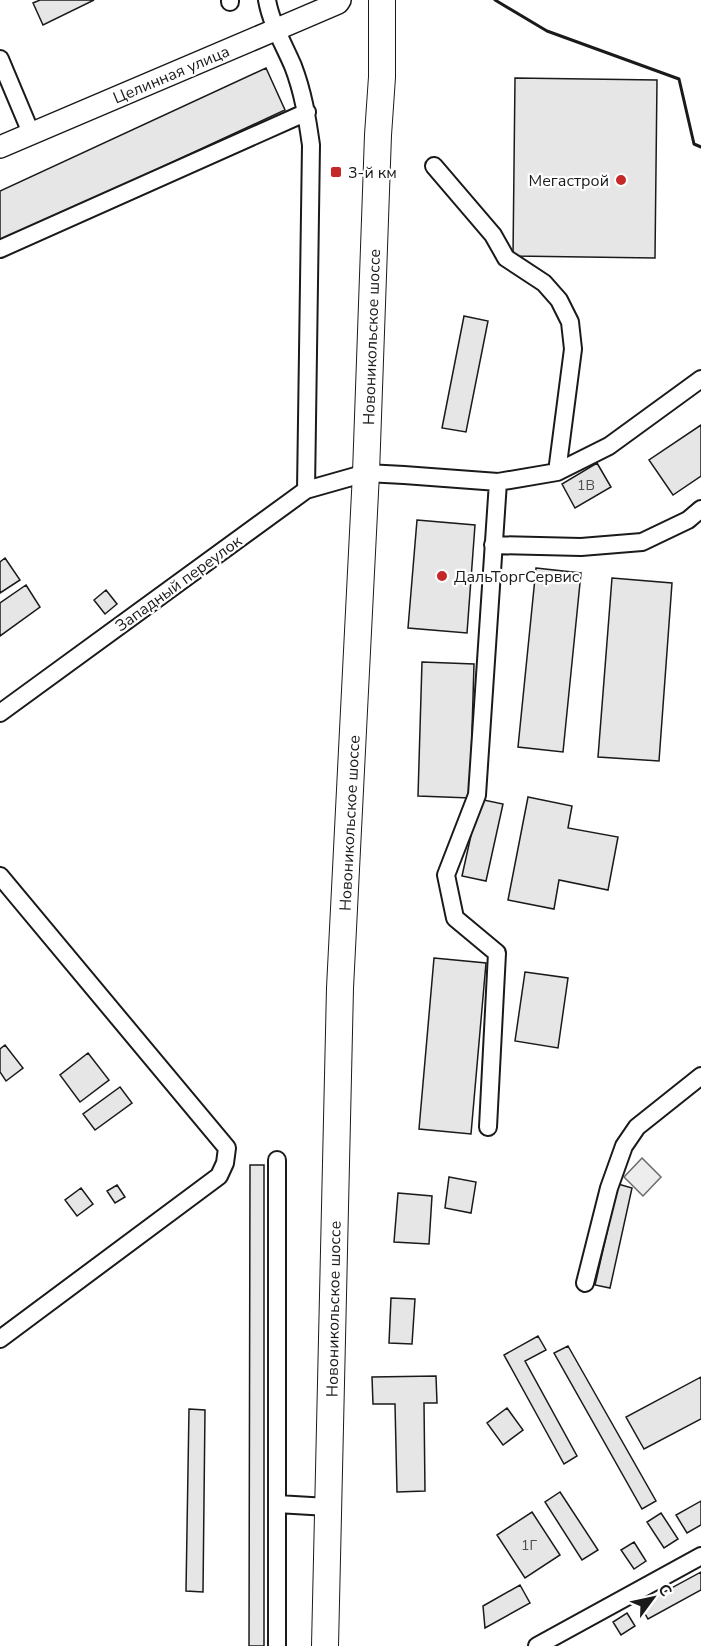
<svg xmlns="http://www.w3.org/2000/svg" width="701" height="1646" font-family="'Nunito Sans',sans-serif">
	<rect width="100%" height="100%" fill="#fff"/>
	<path fill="#ededed" stroke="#6a6a6a" stroke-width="1.5" d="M642 1158 661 1177 643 1196 624 1177Z"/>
	<path fill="#e6e6e6" stroke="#1a1a1a" stroke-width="1.5" d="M40 0H94L43 25 33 3Z
		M266 68 285 110 0 242V191Z
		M515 78 657 80 655 258 513 256Z
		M464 316 488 321 466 432 442 428Z
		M701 425V476L673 495 649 460Z
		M597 463 611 487 575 508 562 484Z
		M417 520 475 525 467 633 408 628Z
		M5 558 20 580 0 593V562Z
		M536 568 581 573 563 752 518 747Z
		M612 578 672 583 659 761 598 757Z
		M26 585 40 607 0 636V603Z
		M106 590 117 604 105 614 94 600Z
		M422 662 474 664 470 798 418 796Z
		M528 797 572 806 568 828 618 837 608 890 559 880 554 909 508 900Z
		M479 799 503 804 486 881 462 876Z
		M434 958 486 963 471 1134 419 1129Z
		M525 972 568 978 558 1048 515 1041Z
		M5 1045 23 1068 6 1081 0 1072V1049Z
		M88 1053 109 1080 80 1102 60 1075Z
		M120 1087 132 1103 95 1130 83 1114Z
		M250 1165H264V1646H249Z
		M449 1177 476 1182 471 1213 445 1208Z
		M618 1184 632 1188 610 1288 595 1285Z
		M117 1185 125 1197 115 1203 107 1191Z
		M81 1188 93 1204 77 1216 65 1200Z
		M398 1193 432 1196 429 1244 394 1242Z
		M391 1298 415 1299 412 1344 389 1343Z
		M538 1336 546 1350 525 1361 577 1456 564 1464 504 1355Z
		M568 1346 656 1501 642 1509 554 1353Z
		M436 1376 437 1403H424L425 1491 397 1492 395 1404H373L372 1377Z
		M701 1377V1419L644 1449 626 1417Z
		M507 1408 523 1430 503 1445 487 1423Z
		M189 1409 205 1410 203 1592 186 1591Z
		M560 1492 598 1550 582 1560 545 1502Z
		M701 1501V1525L687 1533 676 1515Z
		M532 1512 560 1555 525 1578 497 1535Z
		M661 1513 678 1539 664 1548 647 1522Z
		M634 1542 646 1561 634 1569 621 1550Z
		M701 1572V1590L648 1619 640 1605Z
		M520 1585 530 1603 485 1628 483 1606Z
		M627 1613 635 1626 621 1635 613 1622Z"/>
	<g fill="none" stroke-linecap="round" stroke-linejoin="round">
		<defs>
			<path id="minor" d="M267 0C271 23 284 45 293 66 303 92 307 117 311 145L306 490
				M230 2V0
				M0 59 31 133
				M434 166 493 235 506 258 544 283 559 300 570 322 573 349 557 472
				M0 249 307 112
				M493 545 581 547 642 542 688 520 701 509
				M0 713 306 490 366 473 404 475 498 482 557 472 609 446 701 379
				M0 876 227 1148 225 1163 219 1176 0 1339
				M488 1127 497 953 455 918 446 875 477 795 498 482
				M585 1283 609 1188 624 1146 637 1127 701 1076
				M277 1504 328 1507
				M277 1646V1160
				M537 1646 701 1556"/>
			<path id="major" d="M0 147 303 18 338 3 340 0"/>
			<path id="highway" d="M325 1646 340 988 366 473 378 135 382 77V0"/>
		</defs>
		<use href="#minor" stroke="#1a1a1a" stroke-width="20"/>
		<use href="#major" stroke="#1a1a1a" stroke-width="24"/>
		<use href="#highway" stroke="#1a1a1a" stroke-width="28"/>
		<use href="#minor" stroke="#fff" stroke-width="16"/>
		<use href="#major" stroke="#fff" stroke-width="21"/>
		<use href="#highway" stroke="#fff" stroke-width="26"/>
		<path stroke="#1a1a1a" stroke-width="3" d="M495 0 547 31 679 79 694 144 701 147"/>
	</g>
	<g fill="#c62828" stroke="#fff" stroke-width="2">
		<rect x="330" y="166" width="12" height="12" rx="3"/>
		<circle cx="621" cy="180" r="6"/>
		<circle cx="442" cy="576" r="6"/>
	</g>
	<g text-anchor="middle" stroke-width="4.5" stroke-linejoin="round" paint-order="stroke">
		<g font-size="14" fill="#4d4d4d">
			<text x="586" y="490">1В</text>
			<text x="529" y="1550">1Г</text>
		</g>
		<g font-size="16" fill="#1a1a1a" stroke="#fff">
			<text transform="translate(171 74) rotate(-23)" y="6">Целинная улица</text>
			<text transform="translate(371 337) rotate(-88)" y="6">Новоникольское шоссе</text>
			<text transform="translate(178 583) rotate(-36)" y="6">Западный переулок</text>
			<text transform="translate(349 823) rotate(-87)" y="6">Новоникольское шоссе</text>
			<text transform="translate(333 1309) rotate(-89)" y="6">Новоникольское шоссе</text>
		</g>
		<g font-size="16" fill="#1a1a1a" stroke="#fff" text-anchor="start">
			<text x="348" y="178">3-й км</text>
			<text x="609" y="186" text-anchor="end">Мегастрой</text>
			<text x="454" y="582">ДальТоргСервис</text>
		</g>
	</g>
	<g transform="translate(653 1598) rotate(57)" stroke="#ffffff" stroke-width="4.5" paint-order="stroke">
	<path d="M0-4.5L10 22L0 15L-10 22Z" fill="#1a1a1a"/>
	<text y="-9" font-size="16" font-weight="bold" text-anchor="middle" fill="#1a1a1a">С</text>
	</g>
</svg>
